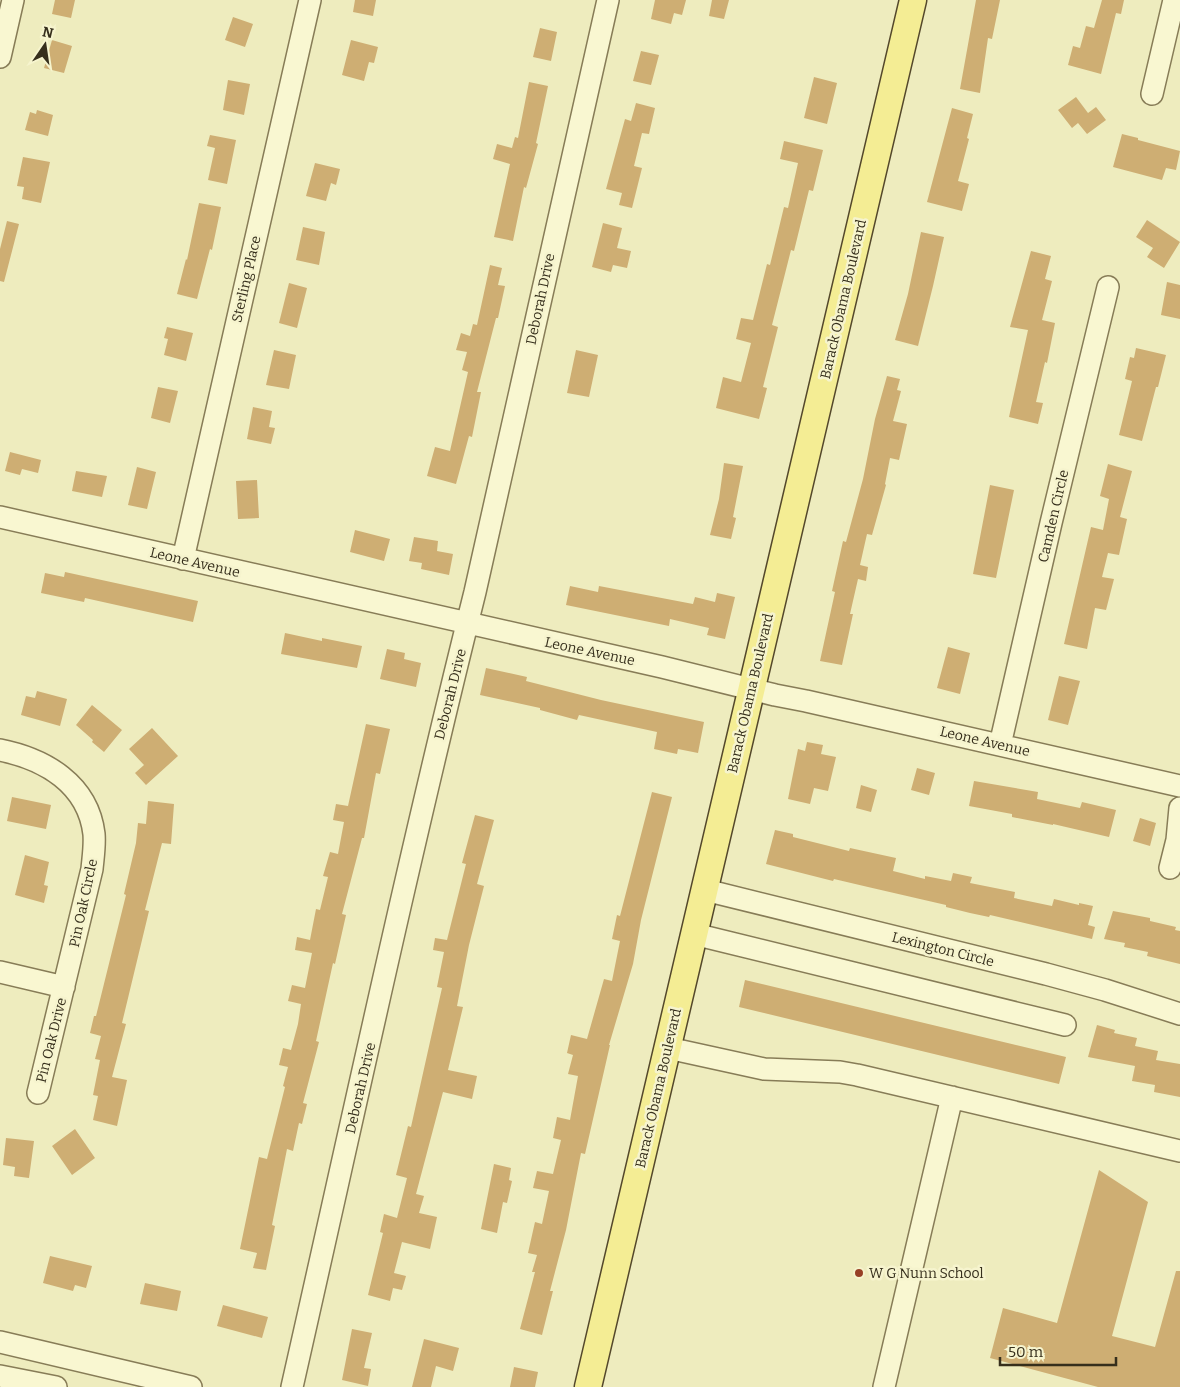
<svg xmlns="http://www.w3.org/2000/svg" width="1180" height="1387" font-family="Bitter,serif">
	<rect width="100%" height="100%" fill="#eeecbe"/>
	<path fill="#ceae73" d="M55 0H75L71 18 52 14Z
		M355 0H376L373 16 353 12Z
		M655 0H686L682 15 674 13 671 24 651 19Z
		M712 0H729L724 19 709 16Z
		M976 0H1000L992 39 988 38 980 93 960 89Z
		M1102 0H1124L1121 14 1116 13 1101 74 1068 65 1073 46 1080 48 1086 26 1094 28Z
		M233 17 253 24 245 47 225 40Z
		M540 28 557 32 551 61 533 57Z
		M52 40 72 46 64 73 44 68Z
		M351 40 378 47 374 63 369 62 364 81 342 75Z
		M641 51 659 55 651 85 633 81Z
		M814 77 837 83 827 124 804 118Z
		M228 80 250 84 244 115 223 110Z
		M529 82 548 86 536 143 538 144 526 188 524 187 513 241 494 237 510 164 493 159 497 144 512 148 515 137 518 138Z
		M1076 97 1088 113 1096 107 1106 120 1087 134 1078 123 1072 128 1058 110Z
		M636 103 655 108 649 134 642 133 634 166 642 168 632 208 619 205 622 193 606 189 625 119 631 121Z
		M952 108 973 114 967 138 969 139 958 181 969 184 962 211 927 202Z
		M37 110 53 115 48 136 25 130 30 112 36 114Z
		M1122 134 1138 138V140L1180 151 1176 170 1166 168 1162 180 1113 167Z
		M210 135 236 140 227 184 208 180 215 148 207 146Z
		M784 141 823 150 813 191 809 190 794 251 791 250 772 325 778 327 763 387 767 388 759 419 716 408 723 377 741 382 751 343 736 339 741 318 753 320 767 264 770 265 784 207 788 208 798 163 780 159Z
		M23 157 50 162 41 203 22 199 24 187 17 186Z
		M315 163 340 169 336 185 331 183 326 201 306 196Z
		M199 203 221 207 212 250 210 249 197 299 177 294 186 259 187 260Z
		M1147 220 1180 242 1164 268 1147 257 1153 248 1136 237Z
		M7 221 19 224 4 282 0 281V249Z
		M603 223 622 228 617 248 631 251 627 268 613 265 611 272 592 267Z
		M303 227 325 232 319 265 296 260Z
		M921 232 944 237 933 286 918 346 895 340 908 294Z
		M1031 251 1051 256 1045 279 1052 281 1042 320 1055 323 1047 363 1045 362 1036 402 1043 403 1038 424 1009 417 1028 330 1010 327Z
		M490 265 502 268 498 285 505 286 498 318H496L477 392H481L472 437 469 436 456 484 427 476 435 447 450 451 468 372 462 370 467 352 456 350 461 333 470 336 473 324 477 325Z
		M1167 282 1180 285V319L1161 315Z
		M289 283 307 288 297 328 279 323Z
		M167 327 193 333 186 361 164 355 168 339 164 338Z
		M1136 348 1166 355 1158 387H1156L1142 441 1119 435 1132 381 1125 379 1130 357 1134 358Z
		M274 350 296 355 289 389 266 385Z
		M576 350 598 355 589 397 567 393Z
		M887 376 900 379 897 390 901 391 893 421 907 424 899 460 890 458 885 484 886 485 872 535 867 534 860 565 868 567 866 581 858 579 850 614H853L842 665 820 661 835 592 832 591 843 541 846 542 863 479 875 419Z
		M158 387 178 391 170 423 151 418Z
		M253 407 272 411 269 427 275 428 271 444 247 439Z
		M10 452 41 460 38 473 22 469 20 475 5 471Z
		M724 463 743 466 733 517 736 518 731 539 710 535 719 499Z
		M1108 464 1132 471 1120 517 1127 519 1119 555 1108 553 1102 577 1114 579 1106 610 1095 608 1087 649 1064 644 1091 527 1103 530 1109 499 1100 496Z
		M137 467 156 472 147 509 128 505Z
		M76 471 107 476 102 497 72 491Z
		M257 480 259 518 238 519 236 481Z
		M990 485 1014 490 996 578 973 574Z
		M355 530 390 539 384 561 350 552Z
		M414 537 438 541 437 551 453 554 449 575 421 569 422 563 409 561Z
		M65 572 198 601 193 622 85 598 84 602 41 593 45 573 64 577Z
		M570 586 598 592 599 586 693 604 695 597 715 602 717 593 735 597 725 639 707 635 709 628 670 619 669 626 566 605Z
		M285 633 322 641V638L362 646 357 668 281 654Z
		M948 647 970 653 960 694 937 688Z
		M387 649 405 653 404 659 421 663 416 687 380 679Z
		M486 668 527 677 526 681 601 700 704 722 698 753 678 749 677 754 654 749 657 732 579 715 577 720 540 710V708L480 695Z
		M1059 676 1080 681 1068 725 1048 720Z
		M37 691 67 699 60 726 21 715 26 696 35 698Z
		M92 705 122 730 104 752 92 742 93 740 76 725Z
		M366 724 390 729 380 774 376 773 364 838H362L342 914 346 915 335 964 333 963 316 1041 319 1042 303 1103 307 1104 302 1124 299 1123 293 1151 287 1149 272 1225 275 1226 266 1270 253 1268 257 1253 240 1249 259 1157 267 1159 285 1087 283 1086 288 1067 279 1065 283 1048 291 1050 298 1024 301 1004 288 1001 292 985 305 988 312 953 295 950 297 937 310 940 316 909 320 910 328 877 323 876 330 852 338 854 344 822 333 820 336 804 348 806Z
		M152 728 178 756 146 785 135 773 144 765 129 749Z
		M807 742 823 745 821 754 836 757 828 791 814 788 810 804 788 799 798 749 805 751Z
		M917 768 935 773 929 795 911 790Z
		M974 781 1038 792 1037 799 1080 808 1082 802 1116 810 1109 837 1053 824V825L1012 817V814L969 806Z
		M861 785 877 790 871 812 856 808Z
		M652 792 672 797 641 920 633 964 609 1045H610L585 1154 581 1153 566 1230 550 1291H553L542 1335 520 1329 535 1272H532L537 1255 528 1253 535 1222 542 1224 549 1191 533 1188 537 1171 553 1174 561 1140 553 1138 557 1117 570 1120 578 1076 568 1074 573 1055 567 1053 571 1035 587 1039 604 979 612 981 620 941 612 939 617 915 620 916Z
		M12 797 51 805 46 829 7 821Z
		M148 801 174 804 171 844 162 843 145 910 149 911 122 1023 126 1024 112 1077 127 1080 117 1126 93 1120 98 1096 93 1095 100 1060 95 1059 101 1036 90 1033 94 1016H96L126 895 124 894 136 843 138 823 146 824Z
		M475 815 494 820 477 884 484 886 469 945 457 1006 463 1007 448 1070 477 1076 472 1099 443 1092 416 1194 424 1196 419 1213 437 1217 430 1249 402 1242 394 1273 406 1276 402 1290 393 1288 390 1301 368 1295 383 1233 380 1232 384 1214 397 1218 407 1178 396 1175 408 1126 411 1127 442 988 437 987 444 952 433 950 435 938 447 940 466 864 462 863Z
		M1140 818 1156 823 1150 846 1133 841Z
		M775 830 793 834V837L849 851 850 848 896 858 893 871 925 879V876L951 881 953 873 972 877 970 883 1015 892 1014 898 1052 906 1054 899 1079 905V903L1093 906 1088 925 1095 927 1092 939 990 915 989 917 970 913 946 907V905L868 887 834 879 833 881 766 864Z
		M25 855 49 862 44 885 48 886 44 903 15 895Z
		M1113 911 1150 918V921L1176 927 1175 930 1180 931V964L1147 956 1148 952 1124 947 1125 943 1104 939Z
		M745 980 1066 1057 1059 1084 739 1007Z
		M1097 1025 1115 1030 1114 1033 1137 1038 1135 1046 1158 1051 1156 1060 1180 1064V1097L1154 1092 1155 1085 1132 1081 1135 1066 1088 1057Z
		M75 1129 95 1158 72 1175 52 1146Z
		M6 1138 34 1141 29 1178 14 1176 15 1167 3 1165Z
		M494 1164 511 1168 509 1180 512 1181 507 1203 503 1202 497 1233 481 1229Z
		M1099 1170 1148 1202 1112 1336 1155 1347 1176 1271H1180V1387H1098L990 1358 1003 1308 1057 1323Z
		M50 1256 92 1266 86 1288 75 1285 73 1291 43 1283Z
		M145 1283 181 1291 177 1311 140 1304Z
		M223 1305 268 1317 262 1338 217 1326Z
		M352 1329 372 1333 364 1368 371 1369 368 1386 342 1380Z
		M424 1339 459 1348 453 1371 436 1366 431 1387H412Z
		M514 1367 538 1372 535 1387H510Z"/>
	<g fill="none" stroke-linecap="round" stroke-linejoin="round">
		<defs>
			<path id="minor" d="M0 57 13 0
				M1152 94 1174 0
				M0 517 662 667 775 695 806 701 1180 786
				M183 559 310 0
				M1000 745 1051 523 1108 287
				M0 750C45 759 88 784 94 834 95 846 93 858 92 869L38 1093
				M1170 868 1177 840 1180 808
				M705 890 1046 974 1105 990 1180 1014
				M694 934 1065 1025
				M0 972 64 987
				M668 1048 764 1069 840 1072 857 1075 1180 1151
				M0 1342 191 1387
				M0 1376 56 1387
				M292 1387C352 1122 409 856 475 592L608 0
				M884 1387 952 1097"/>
			<path id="major" d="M588 1387 913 0"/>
		</defs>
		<use href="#minor" stroke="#877c57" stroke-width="24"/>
		<use href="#major" stroke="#54482b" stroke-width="29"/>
		<use href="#minor" stroke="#f9f7d1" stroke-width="21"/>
		<use href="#major" stroke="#f4ed94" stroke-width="26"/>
	</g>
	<circle fill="#974025" stroke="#f6f4ce" stroke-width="2" cx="859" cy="1273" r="5"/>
	<g text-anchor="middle" stroke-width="5" stroke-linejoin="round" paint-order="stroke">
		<g font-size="14" fill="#362f1c" stroke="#f6f4ce">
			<text transform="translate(246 279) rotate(-77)" y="5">Sterling Place</text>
			<text transform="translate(540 299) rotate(-78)" y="5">Deborah Drive</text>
			<text transform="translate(843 299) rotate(-77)" y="5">Barack Obama Boulevard</text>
			<text transform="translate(1053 516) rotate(-77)" y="5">Camden Circle</text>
			<text transform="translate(195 562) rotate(13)" y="5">Leone Avenue</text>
			<text transform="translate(590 651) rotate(12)" y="5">Leone Avenue</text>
			<text transform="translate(750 693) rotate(-77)" y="5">Barack Obama Boulevard</text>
			<text transform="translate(450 694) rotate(-76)" y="5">Deborah Drive</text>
			<text transform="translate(985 741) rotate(13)" y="5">Leone Avenue</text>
			<text transform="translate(83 903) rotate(-78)" y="5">Pin Oak Circle</text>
			<text transform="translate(943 949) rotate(14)" y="5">Lexington Circle</text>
			<text transform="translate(51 1040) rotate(-76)" y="5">Pin Oak Drive</text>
			<text transform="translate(360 1088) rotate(-77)" y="5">Deborah Drive</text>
			<text transform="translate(658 1088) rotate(-77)" y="5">Barack Obama Boulevard</text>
		</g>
		<g font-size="14" fill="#362f1c" stroke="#f6f4ce" text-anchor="start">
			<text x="869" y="1278">W G Nunn School</text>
		</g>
	</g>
	<g transform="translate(45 45) rotate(13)" stroke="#f6f4ce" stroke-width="4" paint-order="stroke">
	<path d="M0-4L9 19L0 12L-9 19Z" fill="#362f1c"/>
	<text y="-8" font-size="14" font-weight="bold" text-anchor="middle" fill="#362f1c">N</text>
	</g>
	<path d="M1000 1357v8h116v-8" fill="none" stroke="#362f1c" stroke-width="2.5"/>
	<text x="1008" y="1357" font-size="15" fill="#362f1c" stroke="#f6f4ce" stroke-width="4" paint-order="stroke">50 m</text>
</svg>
